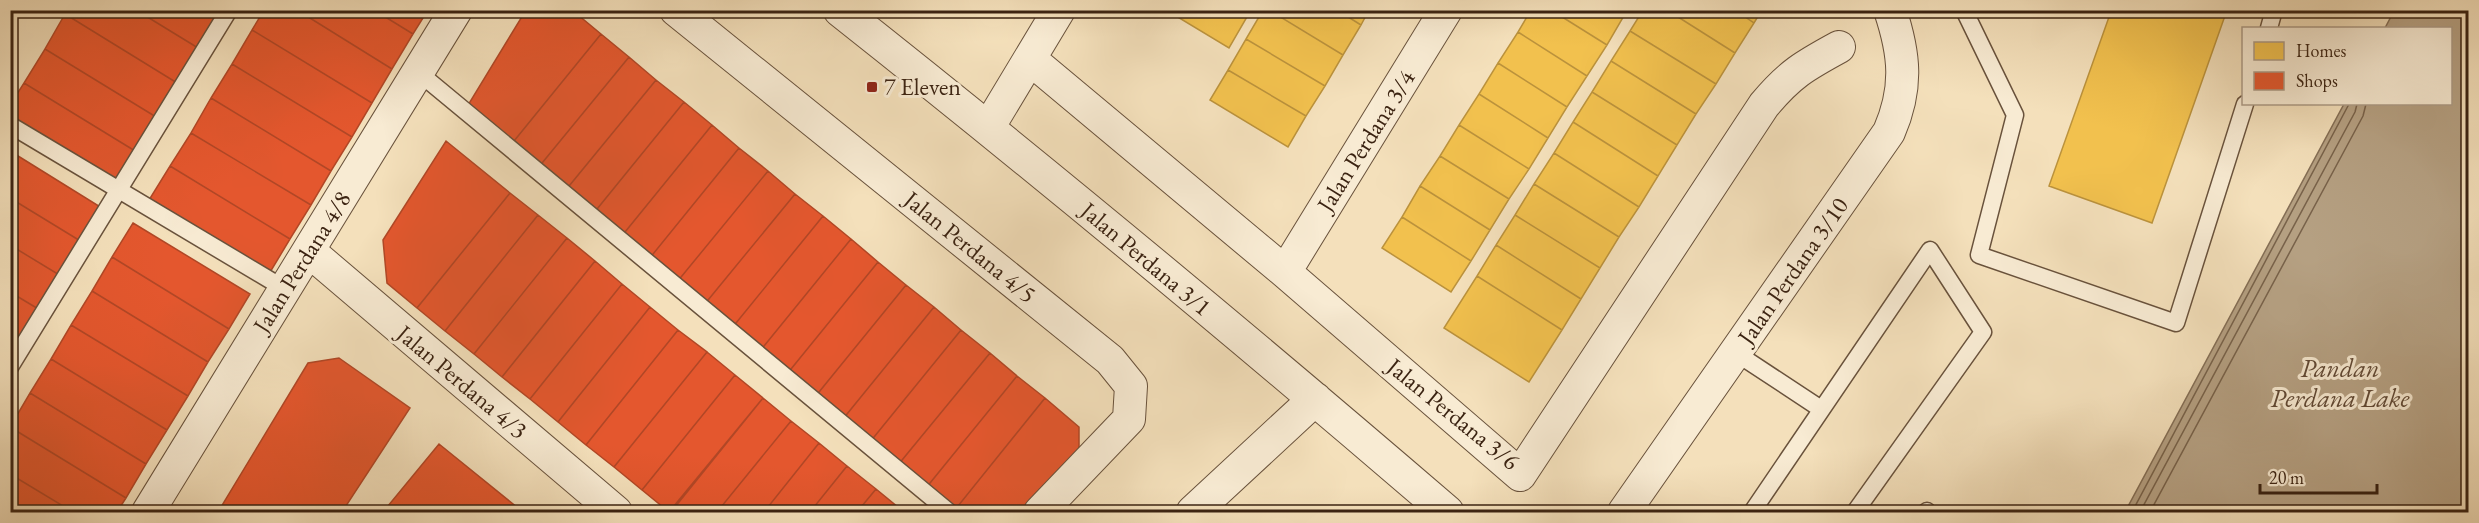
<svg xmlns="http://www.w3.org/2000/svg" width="2479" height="523" font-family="'EB Garamond',serif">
	<rect width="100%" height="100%" fill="#f4e0bb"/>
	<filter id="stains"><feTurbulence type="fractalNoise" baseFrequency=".00333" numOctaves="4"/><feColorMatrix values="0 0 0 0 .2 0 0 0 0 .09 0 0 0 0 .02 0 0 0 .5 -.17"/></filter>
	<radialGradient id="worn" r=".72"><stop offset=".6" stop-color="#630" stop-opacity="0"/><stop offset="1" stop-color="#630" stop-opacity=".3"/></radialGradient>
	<path fill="#b5a082" stroke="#846e55" stroke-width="1.5" d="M2394 11H2468V512H2125L2344 104H2450V28H2385Z"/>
	<path fill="#f2c14e" stroke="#bb923c" stroke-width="1.5" d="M1166 10H1251L1229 48Z
		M1263 10H1269L1343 55 1325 86 1246 39Z
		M1269 10H1337L1361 25 1343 55Z
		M1337 10H1369L1361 25Z
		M1531 10H1551L1607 45 1587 76 1518 32Z
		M1551 10H1619L1625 14 1607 45Z
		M1643 10H1667L1735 53 1716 84 1630 31Z
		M1667 10H1735L1754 23 1735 53Z
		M1735 10H1762L1754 23Z
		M2091 10H2227L2152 223 2049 186 2109 17Z
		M1630 31 1716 84 1696 114 1611 61Z
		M1518 32 1587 76 1567 107 1498 63Z
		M1246 39 1325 86 1306 116 1228 70Z
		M1611 61 1696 114 1677 145 1592 92Z
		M1498 63 1567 107 1548 138 1479 94Z
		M1228 70 1306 116 1288 147 1210 100Z
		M1592 92 1677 145 1658 176 1573 122Z
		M1479 94 1548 138 1529 169 1459 125Z
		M1573 122 1658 176 1639 207 1554 153Z
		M1459 125 1529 169 1509 199 1440 156Z
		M1554 153 1639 207 1619 237 1534 184Z
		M1440 156 1509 199 1490 230 1420 186Z
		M1534 184 1619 237 1600 268 1515 215Z
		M1420 186 1490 230 1471 261 1402 217Z
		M1515 215 1600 268 1581 299 1496 245Z
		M1402 217 1471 261 1451 292 1382 248Z
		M1496 245 1581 299 1562 330 1477 276Z
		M1477 276 1562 330 1529 382 1444 328Z"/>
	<path fill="#e4572e" stroke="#b14726" stroke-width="1.5" d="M68 10H136L203 51 182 86 65 14Z
		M136 10H212L223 17 203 51Z
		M264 10H297L392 69 372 103 252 30Z
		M297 10H374L413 34 392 69Z
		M374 10H428L413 34Z
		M526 10H572L601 34 510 146 465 110Z
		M65 14 182 86 161 120 45 49Z
		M252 30 372 103 352 137 232 64Z
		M601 34 629 57 538 168 510 146Z
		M45 49 161 120 140 154 24 83Z
		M629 57 656 80 565 191 538 168Z
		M232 64 352 137 331 171 211 98Z
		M656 80 684 102 593 214 565 191Z
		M24 83 140 154 120 189 10 122V105Z
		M211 98 331 171 311 205 191 133Z
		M684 102 712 125 621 237 593 214Z
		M712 125 739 148 649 259 621 237Z
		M191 133 311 205 290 239 170 166Z
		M446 141 510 193 417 308 387 283 383 240Z
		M739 148 768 171 677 282 649 259Z
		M10 151 102 208 82 242 10 198Z
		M170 166 290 239 269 274 149 200Z
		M768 171 795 194 704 305 677 282Z
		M510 193 538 215 445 331 417 308Z
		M795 194 823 216 732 328 704 305Z
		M10 198 82 242 61 276 10 245Z
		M538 215 567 238 474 354 445 331Z
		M823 216 851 239 760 351 732 328Z
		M133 223 250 294 229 329 112 257Z
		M567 238 595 261 502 377 474 354Z
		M851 239 878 262 787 374 760 351Z
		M10 245 61 276 40 310 10 292Z
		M112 257 229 329 208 362 92 291Z
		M595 261 622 284 530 399 502 377Z
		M878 262 906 285 815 397 787 374Z
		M622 284 650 307 558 422 530 399Z
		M906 285 934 307 843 419 815 397Z
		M92 291 208 362 188 396 71 325Z
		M10 292 40 310 19 344 10 338Z
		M650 307 678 330 586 445 558 422Z
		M934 307 961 330 870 442 843 419Z
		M71 325 188 396 167 430 51 359Z
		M678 330 707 352 614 467 586 445Z
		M961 330 990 353 898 465 870 442Z
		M707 352 735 375 642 490 614 467Z
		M990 353 1017 376 926 488 898 465Z
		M339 358 410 408 342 512H218L308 363Z
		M51 359 167 430 146 464 30 393Z
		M735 375 763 398 669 512 642 490Z
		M1017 376 1045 398 954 511 926 488Z
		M30 393 146 464 126 498 10 427Z
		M763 398 791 421 717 512H671Z
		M1045 398 1079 427V461L1019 512H956L954 511Z
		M791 421 819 443 764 512H717Z
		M10 427 126 498 117 512H73L10 474Z
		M819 443 847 466 810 512H764Z
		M439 444 523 512H383Z
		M847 466 876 489 857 512H810Z
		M10 474 73 512H10Z
		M876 489 904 512H857Z"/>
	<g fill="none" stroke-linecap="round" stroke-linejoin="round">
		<path stroke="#78624a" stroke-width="1.5" d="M2132 512 2349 104
			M2140 512 2355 112 2357 104
			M2150 512 2363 116 2366 104"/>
		<defs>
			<path id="service" d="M1964 10 2015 115 1979 255 2176 323 2245 104
				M2269 28 2274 10
				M418 72 949 512
				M10 125 285 289
				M1736 353 1821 409
				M10 367 229 10
				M1752 512 1930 250 1983 332 1855 512
				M1926 512 1927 511"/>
			<path id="minor" d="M676 10 1110 360 1131 386 1129 419 1040 512
				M1030 59 1285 272 1520 475 1764 105C1790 74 1804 66 1839 47
				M988 128 1059 10
				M309 251 616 512
				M1285 272 1446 10
				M148 512 456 10
				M1624 512 1889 132C1908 88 1905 55 1890 10"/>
			<path id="tertiary" d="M840 10C1046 173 1248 341 1447 512
				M1193 512 1315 399"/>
		</defs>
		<use href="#service" stroke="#69523c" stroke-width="19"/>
		<use href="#minor" stroke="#69523c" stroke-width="34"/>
		<use href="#tertiary" stroke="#69523c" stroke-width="35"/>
		<use href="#service" stroke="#f8ebd3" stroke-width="16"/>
		<use href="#minor" stroke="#f8ebd3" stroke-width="32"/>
		<use href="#tertiary" stroke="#f8ebd3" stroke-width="33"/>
	</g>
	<rect fill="#8f2418" stroke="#f8ebd3" stroke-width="2" x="866" y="81" width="12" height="12" rx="3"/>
	<g text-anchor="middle" stroke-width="6" stroke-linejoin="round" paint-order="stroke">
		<g font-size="24" fill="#3b2312" stroke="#f8ebd3" text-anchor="start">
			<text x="884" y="95">7 Eleven</text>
		</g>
		<g font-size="24" fill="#3b2312" stroke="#f8ebd3">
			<text transform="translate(1366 141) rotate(-58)" y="8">Jalan Perdana 3/4</text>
			<text transform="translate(970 247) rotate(39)" y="8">Jalan Perdana 4/5</text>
			<text transform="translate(1146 259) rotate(40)" y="8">Jalan Perdana 3/1</text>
			<text transform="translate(302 262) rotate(-58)" y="8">Jalan Perdana 4/8</text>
			<text transform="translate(1793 271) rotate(-55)" y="8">Jalan Perdana 3/10</text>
			<text transform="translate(462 382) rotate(40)" y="8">Jalan Perdana 4/3</text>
			<text transform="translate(1453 414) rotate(39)" y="8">Jalan Perdana 3/6</text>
		</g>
		<g font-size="26" font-style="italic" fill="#604834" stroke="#f8ebd3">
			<text x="2340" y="377">Pandan<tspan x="2340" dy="30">Perdana Lake</tspan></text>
		</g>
	</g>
	<rect width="2479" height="523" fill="none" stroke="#f4e0bb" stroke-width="36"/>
	<rect x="12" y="12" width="2455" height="499" fill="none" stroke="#3b2312" stroke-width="3"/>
	<rect x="18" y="18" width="2443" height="487" fill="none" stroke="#3b2312" stroke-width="1.5"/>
	<rect x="2242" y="27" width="210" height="78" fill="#f8ebd3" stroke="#ac9b86" stroke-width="1.5"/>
	<rect x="2254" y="42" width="30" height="18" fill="#f2c14e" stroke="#ac9b86" stroke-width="1.5"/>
	<text x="2296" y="57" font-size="18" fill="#3b2312">Homes</text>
	<rect x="2254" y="72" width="30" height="18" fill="#e4572e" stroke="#ac9b86" stroke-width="1.5"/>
	<text x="2296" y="87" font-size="18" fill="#3b2312">Shops</text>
	<path d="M2260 484v9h117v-9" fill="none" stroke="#3b2312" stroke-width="3"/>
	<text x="2269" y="484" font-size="18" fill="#3b2312" stroke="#f8ebd3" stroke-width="4.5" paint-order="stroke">20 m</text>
	<rect width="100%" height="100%" filter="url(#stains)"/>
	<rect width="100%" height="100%" fill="url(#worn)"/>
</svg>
